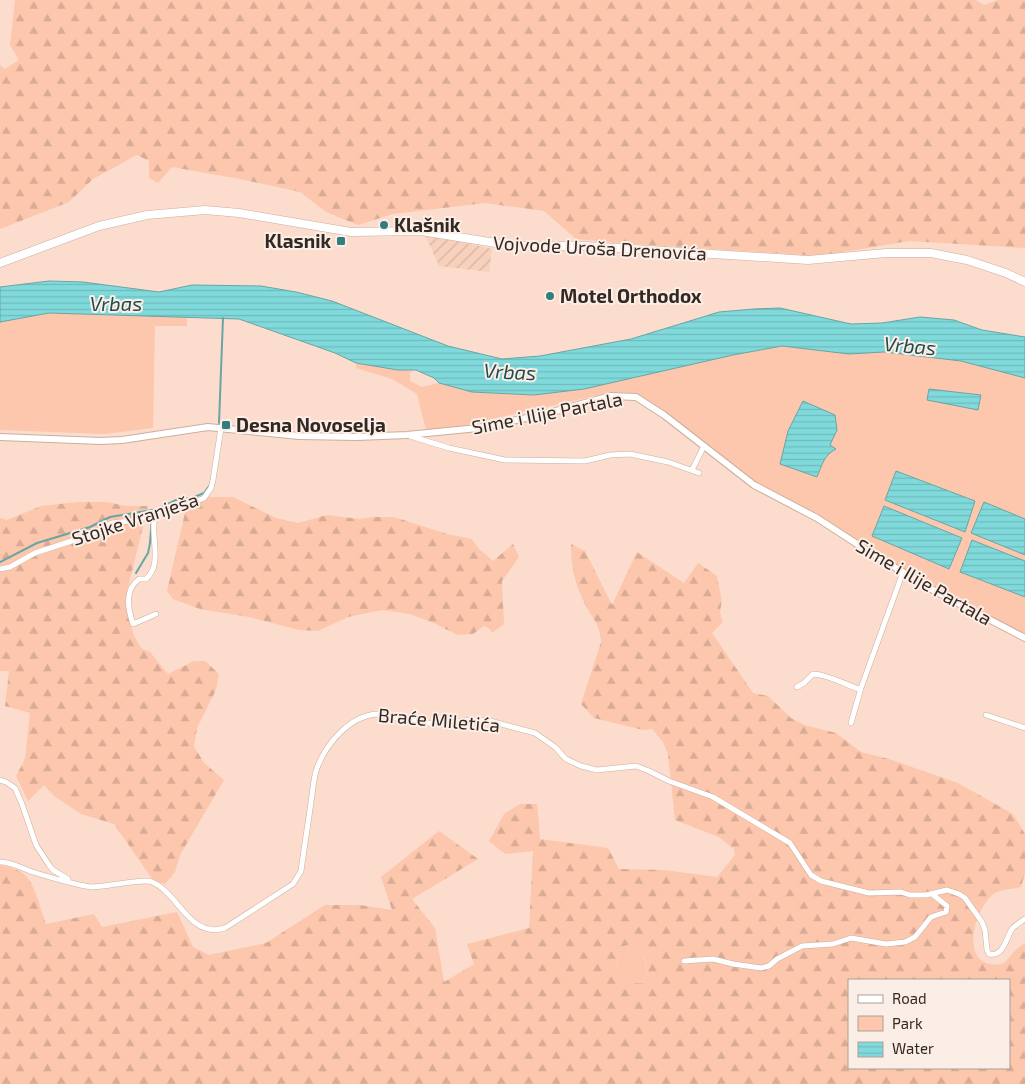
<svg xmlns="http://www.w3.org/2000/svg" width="1025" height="1084" font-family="'Exo 2',sans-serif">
	<defs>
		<pattern id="industrial-furrows" width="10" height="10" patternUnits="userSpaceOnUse" patternTransform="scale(1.25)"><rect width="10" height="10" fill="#f8d1bd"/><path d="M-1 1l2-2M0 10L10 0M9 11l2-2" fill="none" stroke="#d5b3a2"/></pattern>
		<pattern id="forest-firs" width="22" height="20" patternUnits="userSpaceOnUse" patternTransform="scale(1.25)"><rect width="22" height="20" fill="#fcc7ad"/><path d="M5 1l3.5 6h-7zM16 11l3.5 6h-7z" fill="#d9ab95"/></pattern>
		<pattern id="water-rules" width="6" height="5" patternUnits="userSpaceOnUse" patternTransform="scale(1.25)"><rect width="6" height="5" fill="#80dadc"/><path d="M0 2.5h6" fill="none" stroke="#6fbbbc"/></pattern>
	</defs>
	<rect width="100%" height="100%" fill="#fcdccc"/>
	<path fill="url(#industrial-furrows)" d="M424 233 492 249 489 272 439 266Z"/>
	<path fill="#fcc7ad" d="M49 313 127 316 155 315 187 318V326H155L153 428 105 434 0 430V322Z
		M782 346 849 354 883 352 961 361 1025 378V638L979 615 830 526 754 485 636 394 622 392H613L492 419 462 426 426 430 417 394 392 379 356 368V363L392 369 413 371 410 373V381L422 387 439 383 472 392 511 394 584 389 733 355Z
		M631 944C644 954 651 966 644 983 629 985 623 976 616 965L618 951 624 946Z"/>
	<path fill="url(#forest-firs)" fill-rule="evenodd" d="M15 0H976L984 5 998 0H1025V248L909 241 820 256 617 243 576 239 544 211 485 203 393 214 358 225 326 212 300 192 240 179 172 167 158 183 149 178V161L137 155 93 179 69 202 0 229V65L5 69 19 60 10 45Z
		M210 497H233L276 518 298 523 327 515 359 519 373 517H394L447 534 472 539 478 548 493 561 513 544 519 557 502 581 504 624 492 633 490 629 484 626 473 634 457 635 434 623 410 614 382 610 348 617 318 631 299 630 249 617 200 609 173 599 167 591 187 504H195Z
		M78 502H107L126 506H148L125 600 134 636 142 649 150 652 168 674 194 661H205L219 674 216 690 197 728 194 746 204 763 224 780 180 855 175 872 165 884 153 880 114 824 81 814 54 796 44 785 28 801 16 776 25 759 30 713 5 706 9 671H0V518L7 520 41 506Z
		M571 544 585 551 612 605 637 552 684 583 698 563 717 576C718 584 720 590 721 597 723 608 717 610 723 622L712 633 753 693 768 696 791 718 804 725 836 733 861 752 889 759 958 783 1013 814 1025 834V873L1021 887C1014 889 1001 889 995 893 976 905 960 959 990 964 995 965 1001 965 1005 962 1008 960 1010 955 1013 953 1016 949 1021 946 1025 943V1084H0V865C8 867 19 869 26 876 35 885 41 911 46 924L94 914 102 927 177 912 193 947 209 955 266 943 325 905H360L392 910 381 877 439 831 478 859 412 899 435 928 444 982 474 964 467 944 529 928 533 851 505 854 489 841 504 814 520 804H537L540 839 608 848 619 869 664 870 717 877 735 855 734 849 719 837 675 820 668 754 663 742 652 729 643 730 594 718 581 704 601 642C601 625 590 615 583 600 574 582 571 563 571 544ZM631 944C644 954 652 966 644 983 629 985 623 976 616 965L618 951 624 946ZM849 980H1009V1068H849Z"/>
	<path fill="url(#water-rules)" stroke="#69a5a4" d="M49 281 83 282 159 292 192 285 261 286 296 292 332 301 448 346 502 359 540 356 631 339 719 312 754 309 780 308 851 324 882 323 920 317 954 320 982 330 1025 337V378L961 361 884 352 849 354 782 346 733 355 584 389 534 395 472 392 439 383 434 378 416 370H398L356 363 335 353 239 319 49 313 0 322V287Z
		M929 389 981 395 978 410 927 400Z
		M803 401 835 415 837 430 830 445 836 449C824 455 822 465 817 477L780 464 788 431Z
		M896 471 975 501 965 532 885 500Z
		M984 502 1025 519V555L971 533Z
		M884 506 962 538 949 569 872 536Z
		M972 540 1025 561V597L960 572Z"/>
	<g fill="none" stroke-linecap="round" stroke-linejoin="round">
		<path stroke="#69a5a4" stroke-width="2" d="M219 423 223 318
			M0 562 37 543 90 527 110 517 158 509 176 500 192 498 204 493 209 486
			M136 573 148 553 150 543 152 517"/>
		<defs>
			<path id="minor" d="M410 436 449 448 505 460 585 461 610 455 630 454 668 462 699 473
				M692 470 704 446
				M0 569 10 567 35 553 90 535 112 523 139 520 181 502H195L204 498 211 488 213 480 221 428
				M156 614 133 624C128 609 124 590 139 579H146C165 563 147 529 157 514
				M797 687 804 683 813 674C829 675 844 684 859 689L861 688 903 572
				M986 715 1025 728
				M851 723 861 688
				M0 780 6 782 15 788 22 804 36 845 49 865 53 870 68 879
				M0 862C12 862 21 868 33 872 45 876 80 886 92 887 105 887 145 878 152 882 179 893 189 939 225 928L293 884 301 871C304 848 308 825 311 802 313 791 313 779 317 768 327 742 350 716 377 714L433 724 473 720 490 721 535 733 555 747 566 759 581 766 597 770 636 766 649 771 669 781 713 797 790 843 811 875 821 881 869 893 901 892 910 895H926L947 890 959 894 965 898 982 922 985 930 987 950 989 954C1004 957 1006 938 1012 929 1015 925 1021 922 1025 919
				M684 961 713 959 733 964 761 968 769 966 777 959 802 946 833 944 851 938 886 944 905 942 915 937 931 917 946 912 947 906 932 894"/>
			<path id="tertiary" d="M0 437 101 441 122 440 208 427 299 436 357 437 407 435 478 428 541 415 611 396 636 397 664 415 754 485 817 518 874 555 933 590 1025 638"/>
			<path id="primary" d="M0 263 99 226 147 215 205 210 239 213 351 232 421 231 514 246H585L808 260 886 253H931L967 260 1006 273 1025 282"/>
		</defs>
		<use href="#minor" stroke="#cdae9f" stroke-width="6"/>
		<use href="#tertiary" stroke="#cdae9f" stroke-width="8"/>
		<use href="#primary" stroke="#cdae9f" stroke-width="9"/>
		<use href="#minor" stroke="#fff" stroke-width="5"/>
		<use href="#tertiary" stroke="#fff" stroke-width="6"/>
		<use href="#primary" stroke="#fff" stroke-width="8"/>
	</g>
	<g fill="#347d7e" stroke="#fbeee7" stroke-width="2">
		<circle cx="384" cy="225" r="5"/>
		<rect x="336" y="236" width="10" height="10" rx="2.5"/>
		<circle cx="550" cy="296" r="5"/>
		<rect x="221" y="420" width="10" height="10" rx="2.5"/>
	</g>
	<g text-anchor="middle" stroke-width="4" stroke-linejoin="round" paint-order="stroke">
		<g font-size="19" font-weight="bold" fill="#342822" stroke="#fbeee7" text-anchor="start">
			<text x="394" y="232">Klašnik</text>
			<text x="331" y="248" text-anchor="end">Klasnik</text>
			<text x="560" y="303">Motel Orthodox</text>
			<text x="236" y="432">Desna Novoselja</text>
		</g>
		<g font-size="19" fill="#342822" stroke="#fbeee7">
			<text transform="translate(600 248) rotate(3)" y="7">Vojvode Uroša Drenovića</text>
			<text transform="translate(547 413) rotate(-11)" y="7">Sime i Ilije Partala</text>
			<text transform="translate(135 519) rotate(-18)" y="7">Stojke Vranješa</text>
			<text transform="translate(924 582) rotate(30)" y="7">Sime i Ilije Partala</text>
			<text transform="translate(439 720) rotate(5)" y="7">Braće Miletića</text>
		</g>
		<g font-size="20" font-style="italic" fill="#214b4c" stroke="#fbeee7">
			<text x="116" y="311">Vrbas</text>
			<text transform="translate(910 346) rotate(5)" y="7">Vrbas</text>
			<text transform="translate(510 372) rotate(3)" y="7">Vrbas</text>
		</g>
	</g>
	<rect x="848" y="979" width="162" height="90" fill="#fbeee7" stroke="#ab9f98"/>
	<rect x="858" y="995" width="25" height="8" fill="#ffffff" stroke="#ab9f98"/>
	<text x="892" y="1004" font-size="15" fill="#342822">Road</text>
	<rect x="858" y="1016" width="25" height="15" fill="#fcc7ad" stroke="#ab9f98"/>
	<text x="892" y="1029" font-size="15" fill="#342822">Park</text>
	<rect x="858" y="1042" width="25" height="15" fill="url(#water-rules)" stroke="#ab9f98"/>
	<text x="892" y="1054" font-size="15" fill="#342822">Water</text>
</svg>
